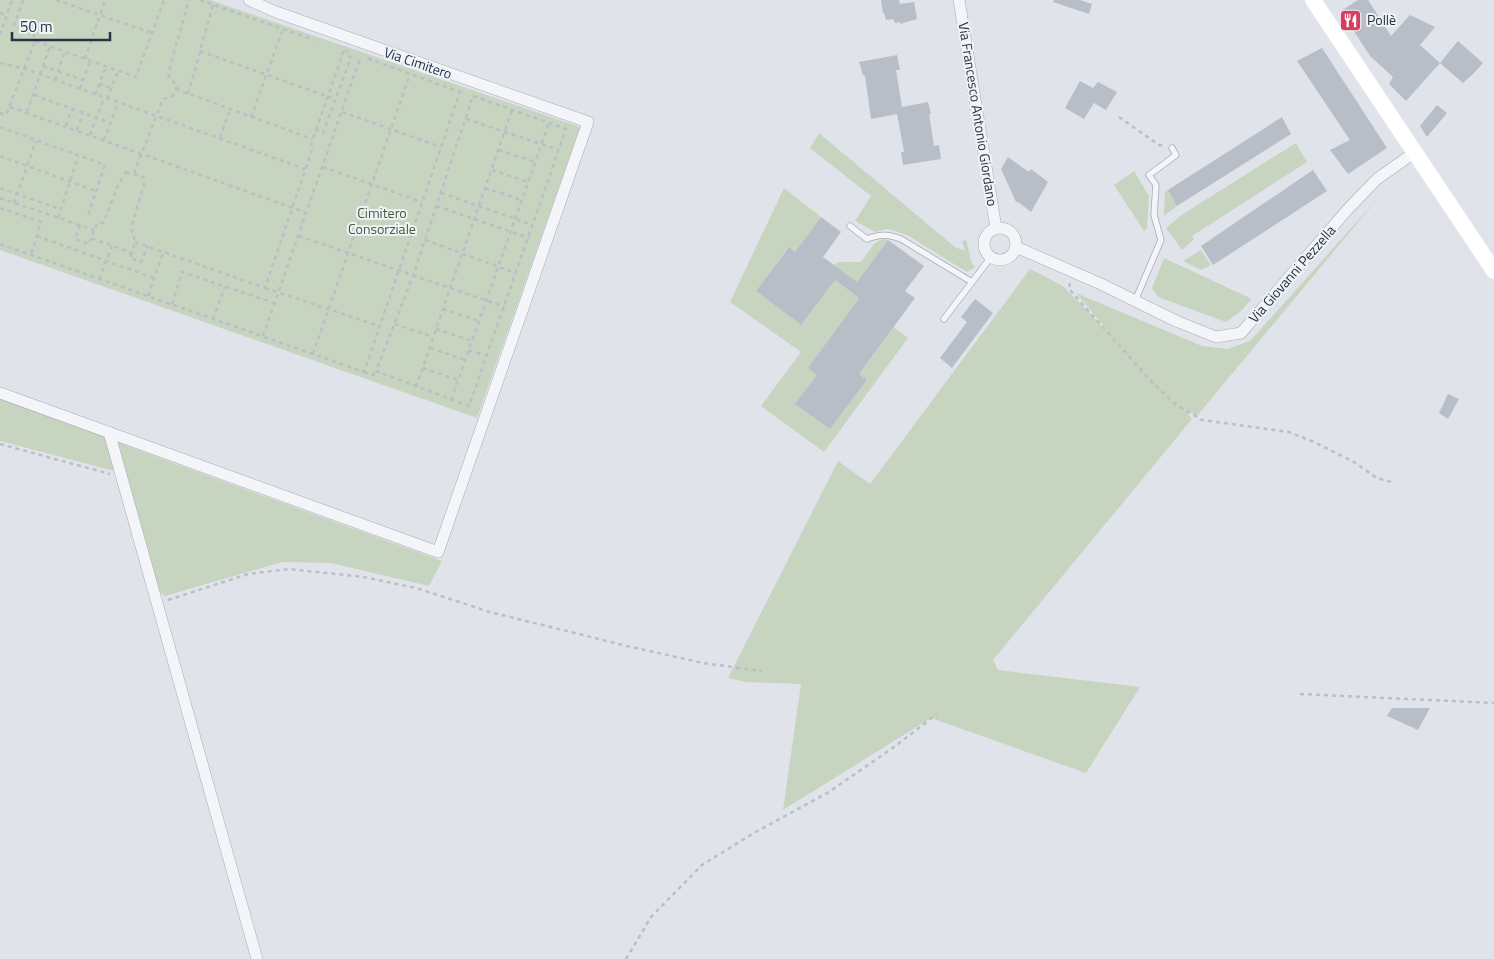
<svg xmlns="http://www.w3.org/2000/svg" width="1494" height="959" font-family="'Titillium Web',sans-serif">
	<rect width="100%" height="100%" fill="#e0e4ea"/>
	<path fill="#c7d4c0" d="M0 0H210L580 127 477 418 0 250Z
		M819 133 955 247 965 251 962 241 966 240 972 264 975 267 967 272 907 235 888 229 875 232 855 221 871 196 810 148Z
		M1296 143 1307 162 1192 236 1194 239 1182 250 1166 228 1183 214Z
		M1134 171 1149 196 1147 229 1144 231 1114 185Z
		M784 188 821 217 795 252 788 248 756 291 801 325 835 280 859 298 808 368 817 375 796 404 830 429 867 380 859 374 894 327 908 338 824 452 761 406 801 352 730 302Z
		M1168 190 1177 206 1164 216 1165 192Z
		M1379 197 1197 416 1184 409 1192 419 993 660 998 670 1140 687 1086 773 931 718 783 810 801 684 746 682 728 678 838 461 870 484 1030 269 1063 286 1111 335 1076 293 1202 346 1228 349 1250 341Z
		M882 239 888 240 857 282 833 265 839 262H861L874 244Z
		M1201 250 1211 265 1201 270 1183 261Z
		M1164 258 1252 299 1240 312 1226 322 1158 297 1152 288Z
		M0 395 132 448 442 561 429 586 331 563 282 562 165 596 160 592 126 474 0 441Z"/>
	<path fill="#b7bec7" d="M881 0H899L900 4 914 2 917 19 900 24V22L895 23 893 19 886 20 884 13H883Z
		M1054 0H1080L1092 4 1089 14 1053 2Z
		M1358 0H1368L1391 36 1410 15 1435 27 1420 45 1440 63 1406 101 1389 84 1393 77 1370 56 1341 11Z
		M1458 41 1483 63 1472 75 1463 83 1440 63Z
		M1322 48 1387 148 1348 174 1330 150 1350 140 1297 61Z
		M897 55 900 70H896L902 107 928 102 931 114H929L934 146 939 145 941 159 903 165 901 152H904L897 114 871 119 865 76 863 75 859 62Z
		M1080 81 1093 88 1098 82 1117 92 1106 110 1094 103 1084 119 1065 108Z
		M1437 105 1447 113 1427 137 1420 126Z
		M1282 117 1291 134 1177 206 1168 190Z
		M1008 157 1029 172 1031 169 1048 182 1031 212 1018 202H1016L1001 169Z
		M1313 170 1327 191 1213 265 1201 246Z
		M821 217 841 232 823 257 857 282 888 240 924 266 905 291 915 298 859 374 867 380 830 429 795 404 817 375 808 368 859 298 835 280 801 325 756 291 789 247 795 252Z
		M975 299 993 313 952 368 940 358 967 322 961 317Z
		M1448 394 1459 399 1448 419 1439 413Z
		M1392 708H1430L1418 730 1387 716Z"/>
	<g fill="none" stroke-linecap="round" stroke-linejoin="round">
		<defs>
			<path id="lane" d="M850 226 867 239C880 234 888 234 901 239L972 282
				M1135 301 1161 240 1154 215 1156 185 1149 175 1176 155 1172 148
				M944 319 991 257"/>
			<path id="street" d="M959 0 996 228
				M984 244a16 16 0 1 1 32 0a16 16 0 1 1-32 0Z
				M1016 247 1101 284 1176 321 1216 337 1241 333 1348 209 1377 179 1415 152
				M0 393 438 552 588 122 276 12 249 0
				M109 432 257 959"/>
		</defs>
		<use href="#lane" stroke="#a5abb4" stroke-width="7"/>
		<use href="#street" stroke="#a5abb4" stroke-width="12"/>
		<path stroke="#babfc5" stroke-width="2.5" stroke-dasharray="4 4" stroke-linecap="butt" d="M23 0 14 26 34 35 35 41 136 77 164 0
			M56 0 152 33
			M200 0 314 40
			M0 13 7 15
			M0 35 12 0
			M200 51 335 99
			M85 59 105 0
			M0 63 25 69 305 169
			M43 66 83 80
			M55 80 65 51
			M99 84 111 88
			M80 89 90 61
			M176 89 312 139
			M188 94 213 5
			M34 95 111 123
			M95 95 106 67
			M473 96 566 129 469 406 376 371 413 276Z
			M107 99 118 71
			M10 107 307 213
			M27 112 50 46
			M342 112 441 147
			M0 113 6 115 35 41
			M251 117 283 29
			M1119 117 1159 145H1164
			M466 119 559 150
			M66 126 72 109
			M0 127 105 165 88 215
			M77 130 83 113
			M316 130 344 50
			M90 135 104 98
			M220 138 230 109
			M104 140 118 103
			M499 150 535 162
			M0 156 96 191
			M323 167 422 202
			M492 170 528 182
			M126 172 143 177 145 181 131 228 135 242 132 253 91 238 97 223H103L119 183Z
			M134 173 163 99 173 96 177 86 168 74 189 0
			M0 188 60 209
			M485 188 522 200
			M441 193 533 225
			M0 198 94 230
			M14 203 36 141
			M437 206 529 238
			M0 208 41 222 31 255
			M58 218 78 156
			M80 225 75 239 89 244 91 238
			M37 236 154 278
			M299 236 505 307
			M425 240 516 273
			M135 242 265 288 312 150 311 144 316 130 323 133 351 57 348 56 347 51 345 50
			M0 244 364 372 460 92 364 57
			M132 253 130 258 141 262 148 246
			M99 279 112 246
			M1070 283 1069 289 1150 380 1175 404 1202 420 1289 432 1314 442 1354 462 1377 478 1391 482
			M265 288 379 326
			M148 296 163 253
			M172 304 182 272 274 303
			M443 309 479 321
			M213 319 225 287
			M395 324 433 337
			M436 329 472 341
			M263 336 361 56
			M430 348 465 360
			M469 350 486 356
			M313 354 410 74
			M423 368 458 380
			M364 372 373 375 375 371H376
			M416 387 512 110
			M451 400 549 123
			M0 444 110 474
			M168 600 248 574 289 569 364 577 416 588 490 612 627 646 703 663 762 671
			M1300 694 1494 703
			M626 959 651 917 702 865 754 833 829 792 894 747 937 714"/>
		<use href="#lane" stroke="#f3f5f8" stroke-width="5.5"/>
		<use href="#street" stroke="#f3f5f8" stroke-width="11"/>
		<path stroke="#fff" stroke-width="16" d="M1313 0 1494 271"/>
	</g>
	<defs>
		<symbol id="restaurant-square" viewBox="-11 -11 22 22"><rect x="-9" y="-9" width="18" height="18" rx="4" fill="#d73d5f" stroke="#eff3f7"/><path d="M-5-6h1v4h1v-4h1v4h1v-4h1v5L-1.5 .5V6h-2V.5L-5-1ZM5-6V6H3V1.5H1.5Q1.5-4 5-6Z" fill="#fff"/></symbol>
	</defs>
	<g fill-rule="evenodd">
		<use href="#restaurant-square" x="1338" y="8" width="25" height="25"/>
	</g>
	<g text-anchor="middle" stroke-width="4" stroke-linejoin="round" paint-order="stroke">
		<g font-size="14" fill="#273342" stroke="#eff3f7" text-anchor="start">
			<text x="1367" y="25">Pollè</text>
		</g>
		<g font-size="14" fill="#273342" stroke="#eff3f7">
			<text transform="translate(418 63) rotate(19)" y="5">Via Cimitero</text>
			<text transform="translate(978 114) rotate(81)" y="5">Via Francesco Antonio Giordano</text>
			<text transform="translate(1292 274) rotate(-49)" y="5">Via Giovanni Pezzella</text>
		</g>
		<g font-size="14" fill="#3f5f34" stroke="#eff3f7">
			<text x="382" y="218">Cimitero<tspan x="382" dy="16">Consorziale</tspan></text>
		</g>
	</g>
	<path d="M12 32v8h98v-8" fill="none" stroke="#273342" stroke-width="2.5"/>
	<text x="20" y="32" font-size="15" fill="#273342" stroke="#eff3f7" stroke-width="4" paint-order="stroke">50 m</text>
</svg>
